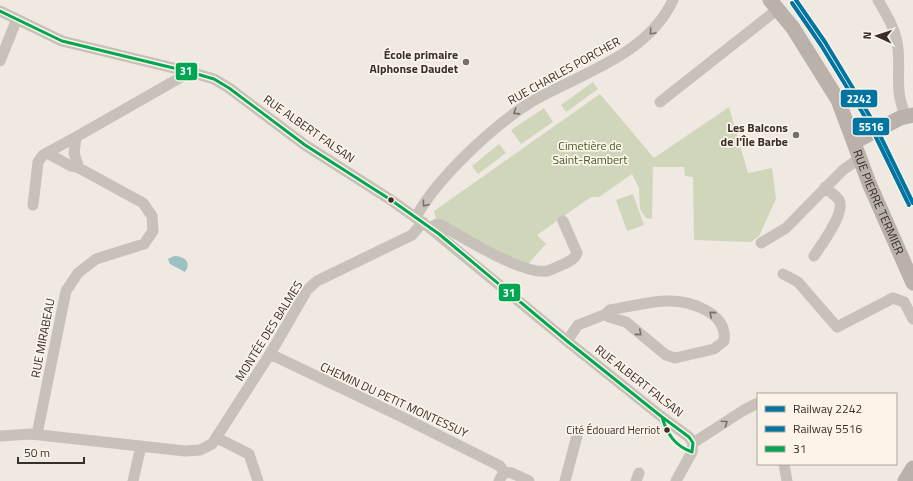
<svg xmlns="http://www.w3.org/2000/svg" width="913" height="481" font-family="'Titillium Web',sans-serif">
	<rect width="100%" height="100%" fill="#efe9e2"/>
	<path fill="#cfd6ba" d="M593 82 598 89 566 112 561 105Z
		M600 94 654 158 729 107 748 173 772 168 776 199 759 236 751 242 694 240 693 177 685 176 684 167H653L652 219 646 218 640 209 639 188 632 174 599 197H591L537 235 546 244 528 264 481 245 436 219 434 211Z
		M544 108 553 122 521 144 511 130Z
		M499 144 506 153 478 174 472 166Z
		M633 194 644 225 627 231 616 200Z"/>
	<path fill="#9cc1c2" d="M174 256C184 256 192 262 185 272L170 264 168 259Z"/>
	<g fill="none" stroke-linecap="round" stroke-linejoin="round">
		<path stroke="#c8c1ba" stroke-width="11" d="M878 0C886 14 894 26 897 42 902 68 893 90 906 116
			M0 11 62 41 190 72 214 79 229 88 305 145 391 200 430 228 567 341 662 417 689 437 693 443
			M0 61 17 19
			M660 102 778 9
			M47 153 71 166 79 168
			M33 205 38 162 43 155 76 137
			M416 217C437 178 494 125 531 102 581 73 647 56 673 0
			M430 228 437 224 443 226C464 238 523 275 547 271 552 270 559 266 564 264 570 261 575 259 577 253L563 221
			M761 243 786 228 843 170 860 158
			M814 256C821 245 846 213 839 200 836 196 829 191 825 187
			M783 274 798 282 837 327 893 298 904 302 913 319
			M567 341 578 325 606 314 610 310C628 307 647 302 665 301 689 300 728 312 724 341L714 349 675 358 666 355 626 322 609 317 606 314
			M270 354 398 415 500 466 504 472
			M37 434 66 291 78 273 96 259 144 244 153 231 152 216 143 203 79 168 74 153 76 137 190 72
			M0 436 31 434 185 451 200 450 212 444 270 354 307 290 317 281 412 235 423 222
			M217 438 249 454 258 481
			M693 443 744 410 758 403
			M784 464 787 481
			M504 472 512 473 529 481
			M133 481 141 446
			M499 481 504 472
			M565 481 578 432
			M636 481 639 473
			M676 481 692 452 693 443"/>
		<g stroke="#b9b1aa" stroke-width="15">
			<path id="s1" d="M770 0 793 28 838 100 869 183 913 283"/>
			<path d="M854 142 900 118 913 115"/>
			<path d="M905 481 913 468"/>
		</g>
		<defs>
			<path id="bus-1" d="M0 11 62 41 190 72 214 79 229 88 305 145 391 200 439 234 567 341 662 417
				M662 417 689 437 693 443 692 452C675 446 667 434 662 417Z"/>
		</defs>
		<use href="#bus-1" stroke="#fcf4e9" stroke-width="6"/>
		<use href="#bus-1" stroke="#00a651" stroke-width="3"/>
		<defs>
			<path id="rail-1" d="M796 0 825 42 874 123 913 203"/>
			<path id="rail-2" d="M792 3 821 45 870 125 909 205"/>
		</defs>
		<use href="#rail-1" stroke="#fcf4e9" stroke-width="7"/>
		<use href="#rail-2" stroke="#fcf4e9" stroke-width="7"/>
		<use href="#rail-1" stroke="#0075a1" stroke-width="4"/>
		<use href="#rail-2" stroke="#0075a1" stroke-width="4"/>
	</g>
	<defs><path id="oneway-chevron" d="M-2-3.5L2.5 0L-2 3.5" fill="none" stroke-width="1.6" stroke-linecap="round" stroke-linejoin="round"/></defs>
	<g stroke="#7a706a">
		<use href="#oneway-chevron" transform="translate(652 32) rotate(133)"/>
		<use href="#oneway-chevron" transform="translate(516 112) rotate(147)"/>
		<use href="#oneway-chevron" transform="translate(425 204) rotate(127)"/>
		<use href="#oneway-chevron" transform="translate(712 314) rotate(-140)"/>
		<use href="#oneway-chevron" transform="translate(639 333) rotate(40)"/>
		<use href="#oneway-chevron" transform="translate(725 423) rotate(-34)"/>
	</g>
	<g fill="#796f69" stroke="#fcf4e9" stroke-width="1.5">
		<circle cx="466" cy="62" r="4"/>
		<circle cx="796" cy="135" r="4"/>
	</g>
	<g fill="#3a2e28" stroke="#fcf4e9" stroke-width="1.5">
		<circle cx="391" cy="200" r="3.5"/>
		<circle cx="667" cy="430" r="3.5"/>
	</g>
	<g text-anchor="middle" stroke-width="3.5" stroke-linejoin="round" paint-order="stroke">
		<g font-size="11" fill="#3a2e28" stroke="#fcf4e9" text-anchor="end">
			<text x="660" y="434">Cité Édouard Herriot</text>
		</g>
		<g font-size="12" font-weight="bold" fill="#3a2e28" stroke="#fcf4e9" text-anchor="end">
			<text x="458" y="59">École primaire<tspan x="458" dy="14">Alphonse Daudet</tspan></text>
			<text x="788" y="132">Les Balcons<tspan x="788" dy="14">de l'Île Barbe</tspan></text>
		</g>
		<g font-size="12" fill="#3a2e28" stroke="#fcf4e9">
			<text transform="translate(564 71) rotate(-29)" y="4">RUE CHARLES PORCHER</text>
			<text transform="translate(309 129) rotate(35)" y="4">RUE ALBERT FALSAN</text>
			<text dy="4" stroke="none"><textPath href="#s1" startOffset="231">RUE PIERRE TERMIER</textPath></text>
			<text transform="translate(269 331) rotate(-58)" y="4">MONTÉE DES BALMES</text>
			<text transform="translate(43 338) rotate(-79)" y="4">RUE MIRABEAU</text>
			<text transform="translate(639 381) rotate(38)" y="4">RUE ALBERT FALSAN</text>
			<text transform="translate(394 400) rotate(25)" y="4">CHEMIN DU PETIT MONTESSUY</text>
		</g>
		<g font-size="12" fill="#475b29" stroke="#fcf4e9">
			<text x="590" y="150">Cimetière de<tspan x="590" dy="14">Saint-Rambert</tspan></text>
		</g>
	</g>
	<g stroke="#fcf4e9" stroke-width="1.5">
		<rect x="175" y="62" width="23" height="19" rx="4" fill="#00a651"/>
		<rect x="840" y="89" width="38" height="19" rx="4" fill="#0075a1"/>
		<rect x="852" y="117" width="38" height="19" rx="4" fill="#0075a1"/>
		<rect x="498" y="283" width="23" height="19" rx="4" fill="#00a651"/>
	</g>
	<g font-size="11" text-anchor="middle" font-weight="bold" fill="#fff">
		<text x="186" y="75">31</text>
		<text x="859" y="103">2242</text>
		<text x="871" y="131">5516</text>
		<text x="509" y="297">31</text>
	</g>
	<rect x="757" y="393" width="140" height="72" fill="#fcf4e9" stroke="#aea59c"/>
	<rect x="765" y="406" width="20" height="6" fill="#0075a1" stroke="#aea59c"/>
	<text x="793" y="413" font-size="12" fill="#3a2e28">Railway 2242</text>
	<rect x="765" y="426" width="20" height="6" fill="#0075a1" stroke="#aea59c"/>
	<text x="793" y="433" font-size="12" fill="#3a2e28">Railway 5516</text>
	<rect x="765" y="446" width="20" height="6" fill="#00a651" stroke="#aea59c"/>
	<text x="793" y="453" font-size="12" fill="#3a2e28">31</text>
	<g transform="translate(877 36) rotate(273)" stroke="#fcf4e9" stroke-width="3" paint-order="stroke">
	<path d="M0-3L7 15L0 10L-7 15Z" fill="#3a2e28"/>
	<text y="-6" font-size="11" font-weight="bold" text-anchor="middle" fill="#3a2e28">N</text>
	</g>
	<path d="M18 457v6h66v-6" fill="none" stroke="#3a2e28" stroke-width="2"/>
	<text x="24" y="457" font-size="12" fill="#3a2e28" stroke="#fcf4e9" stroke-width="3" paint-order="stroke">50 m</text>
</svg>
